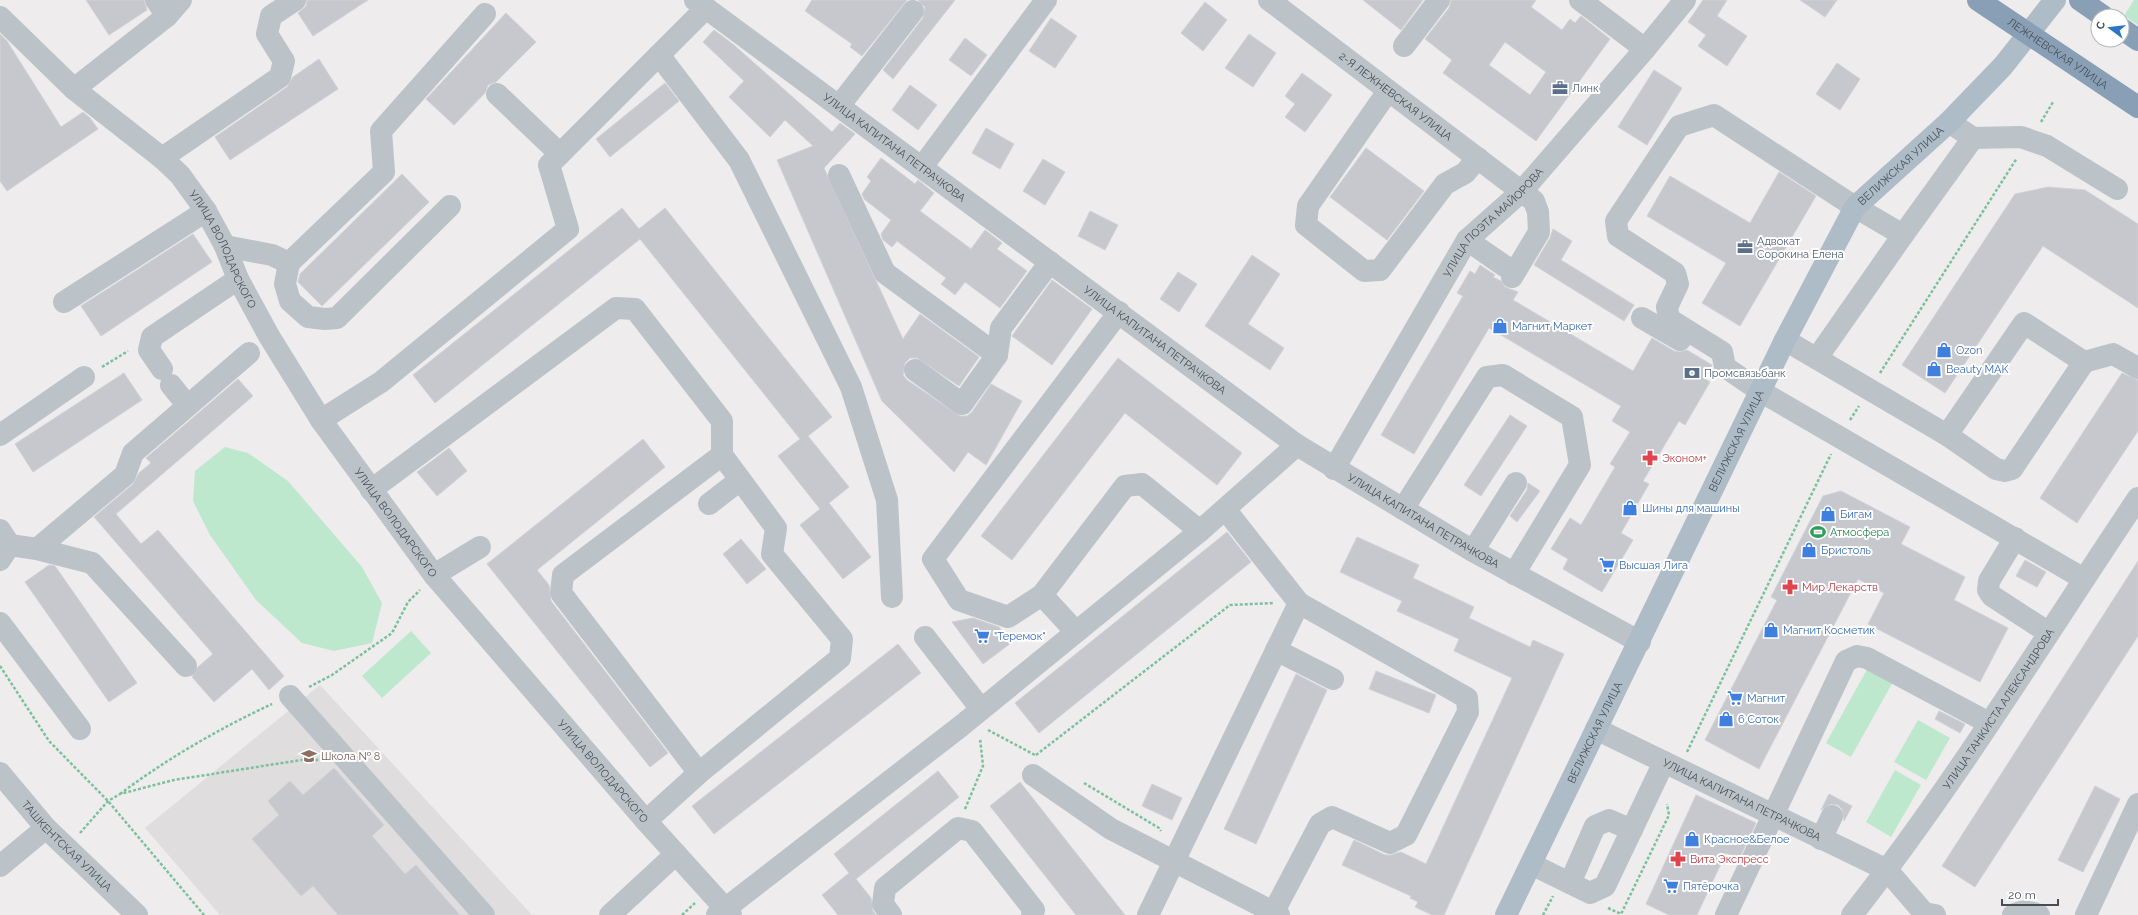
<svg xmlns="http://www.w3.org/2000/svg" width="2138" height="915" font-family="Raleway,sans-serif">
	<rect width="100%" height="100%" fill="#eeecec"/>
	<path fill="#dfdddd" d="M320 685 532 915H220L145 828Z"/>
	<path fill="#bee8cd" d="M2134 0H2138V25L2124 16Z
		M225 447 248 453 288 481 362 567 382 603 372 643 334 651 302 643 256 600 210 535 193 501 195 471Z
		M411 631 431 653 382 698 362 676Z
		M1874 657 1899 671 1851 757 1826 743Z
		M1918 720 1950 738 1926 780 1894 762Z
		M1895 770 1921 785 1891 837 1866 822Z"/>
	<path fill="#c7c8ce" stroke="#d0d2d7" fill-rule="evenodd" d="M86 0H144L147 10 109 35Z
		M307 0H368L313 36 298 13 306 6Z
		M812 0H907L862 56 850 47 852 44 805 11Z
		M918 0H955L893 79 883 70 923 18 925 7Z
		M1363 0H1423L1401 30Z
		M1451 0H1536L1531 7 1562 30 1570 19 1575 23 1581 16 1610 39 1536 141 1443 73 1452 60 1425 39 1449 8ZM1505 42 1546 72 1530 95 1489 65Z
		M1703 0H1727L1717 16 1747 36 1727 66 1698 46 1706 35 1688 22Z
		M1800 0H1837L1825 17Z
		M1205 2 1227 20 1203 51 1181 33Z
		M506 13 536 42 496 82 488 85 485 93 454 125 426 99Z
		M1051 18 1077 36 1055 68 1029 51Z
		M714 30 734 45 832 132 840 123 855 134 824 168 903 339 920 314 979 357 959 386 917 358H910L905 363 903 375 907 380 960 416H967L972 412 991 384 1022 401 986 465 968 452 954 472 882 401 777 160 813 146 785 120 770 137 729 97 744 81 703 42Z
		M0 34 7 41 61 127 83 112 90 118 98 129 7 191 0 181Z
		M1249 34 1276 53 1253 87 1225 68Z
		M965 38 987 55 971 76 949 60Z
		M319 59 338 89 230 160 215 137 287 87 293 77Z
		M1837 63 1860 79 1840 110 1816 94Z
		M1654 70 1682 88 1647 145 1618 127Z
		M1302 73 1332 95 1305 132 1285 117 1295 104 1285 96Z
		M665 83 679 101 610 157 596 139Z
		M910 85 937 105 918 130 892 110Z
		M986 128 1014 144 1000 169 972 153Z
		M1366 148 1424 191 1387 240 1330 197Z
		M881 158 915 184 918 180 934 193 920 211 971 249 985 230 1002 243 997 249 1027 271 1000 308 965 282 955 295 941 284 946 278 897 241 892 247 883 240 881 234 891 220 864 199 862 194 871 181 867 177Z
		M1043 159 1065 172 1045 205 1023 191Z
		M1779 172 1816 196 1740 326 1702 303 1726 263 1647 216 1670 176 1750 223Z
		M402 174 429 202 322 306 298 282 300 274Z
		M2048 187 2085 190 2138 224V308L2043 246 1945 393 1902 365 2015 194Z
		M622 208 639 229 665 208 832 417 808 436 849 487 829 503 871 557 843 579 800 525 820 509 778 456 800 439 640 239 435 403 413 375Z
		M1090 211 1118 225 1105 250 1078 236Z
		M1553 229 1572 241 1561 260 1634 305 1624 321 1534 265 1550 238Z
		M193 234 212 262 101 336 81 306Z
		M1252 255 1280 274 1248 324 1284 348 1270 370 1205 326Z
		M1480 265 1495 275 1493 277 1501 281 1505 287 1518 292 1513 300 1633 371 1652 338 1674 351 1680 352 1687 350 1712 365 1705 379 1710 382 1685 425 1679 421 1643 481 1649 484 1621 533 1633 540 1602 592 1563 569 1568 559 1551 549 1570 518 1581 525 1615 467 1610 464 1630 432 1612 421 1621 406 1489 328 1414 454 1381 435 1463 296 1457 293 1470 271 1475 274Z
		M1178 272 1197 284 1179 312 1160 299Z
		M1052 280 1092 309 1052 365 1012 336Z
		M1118 358 1242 453 1217 485 1125 413 1012 560 981 536Z
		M124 373 142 400 33 472 15 444Z
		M2122 373 2138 380V431L2077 523 2040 498Z
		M238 379 253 396 116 514 141 544 158 530 284 676 269 690 252 669 214 702 192 677 198 667 213 654 94 517 133 484 139 473 151 463 146 458Z
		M1510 415 1527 426 1481 496 1464 485Z
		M643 439 665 467 537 570 549 585 551 601 668 753 650 767 487 564Z
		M449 448 467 471 437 496 417 472Z
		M1528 483 1540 491 1517 522 1510 516 1527 490Z
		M1841 491 1910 527 1901 544 1965 577 1954 600 2008 628 1980 682 1868 624 1884 593 1858 579 1759 769 1705 740 1777 600 1771 597 1823 496Z
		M1227 532 1251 562 1039 733 1015 703Z
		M1357 537 1419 565 1413 578 1474 607 1469 618 1530 647 1533 640 1564 654 1444 915H1432L1415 907 1418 902 1410 898 1411 896 1342 865 1354 840 1385 855H1391L1401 852 1426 864 1512 678 1454 651 1459 639 1397 611 1402 601 1340 572Z
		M741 539 766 569 747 584 723 554Z
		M2025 560 2046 572 2037 587 2016 576Z
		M2138 561V636L1975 887 1942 866Z
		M49 565 55 566 137 683 109 702 25 582Z
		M973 618 999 627 1011 643 983 664 952 622Z
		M898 644 921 673 714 834 692 806Z
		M1376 671 1436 695 1429 713 1369 689Z
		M1296 674 1327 690 1256 844 1224 829Z
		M1939 711 1965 724 1960 733 1935 719Z
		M334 768 384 825 372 836 405 874 416 865 460 915H338L313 886 301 896 252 839 279 815 268 801 290 781 303 795Z
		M938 771 959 797 856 879 871 898 873 911 876 915H838L822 895 849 873 834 854Z
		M1020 782 1125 915H1076L990 806Z
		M1152 784 1182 798 1172 820 1142 806Z
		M2095 786 2120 799 2083 872 2058 860Z
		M1829 794 1852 806 1844 821 1842 809 1838 805 1831 804 1821 810Z
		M1696 795 1756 823 1739 859 1726 853 1697 915H1669L1646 904Z"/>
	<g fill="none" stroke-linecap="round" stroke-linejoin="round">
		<path stroke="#7bc19d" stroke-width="2.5" stroke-dasharray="3 2" stroke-linecap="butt" d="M2041 122 2053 102
			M102 367 128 351
			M1880 373 2017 158
			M1850 420 1859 406
			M0 666 49 741 108 801 204 915
			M309 687 332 675 392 633 408 602 420 590
			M988 730 1035 755
			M1687 752 1831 454
			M1036 755 1230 605 1274 603
			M1084 783 1159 828 1161 831
			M120 794C165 760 220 728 272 704
			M965 809 983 766 980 738
			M80 833 108 801 120 794 174 780 301 760H320
			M1608 908 1621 914 1669 815 1667 804
			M682 915 695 903
			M1543 915 1553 896"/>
		<g stroke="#bbc3c9" stroke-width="22">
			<path id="s1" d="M695 0 1297 445 1473 551 1640 642"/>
			<path id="s2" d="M1269 0 1534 201 1538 212 1539 232 1512 277"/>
			<path d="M1580 0 1645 49"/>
			<path d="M167 16 181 0"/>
			<path id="s3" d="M0 17 74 89 162 158 180 175 206 211 225 246 238 279 269 336 321 420 434 575 646 821 731 915"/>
			<path d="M1404 46 1439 0"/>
			<path d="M659 55 739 160 851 387 887 500 892 597"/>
			<path d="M74 89 167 16 156 0"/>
			<path d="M1388 91 1308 206 1306 225 1364 271 1380 270 1445 184 1465 173 1478 158"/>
			<path d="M497 94 560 154"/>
			<path d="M839 106 913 11"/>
			<path d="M1949 122 1973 138 1903 235 1855 207 1714 115 1679 126 1616 221 1618 236 1675 273 1678 284 1667 307 1669 319 1722 352 1725 367 1760 391 2084 579"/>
			<path d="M1973 138 2021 137 2047 146 2117 189"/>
			<path d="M162 158 280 77 284 61 267 34 271 16 295 0"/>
			<path d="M922 167 1046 0"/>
			<path d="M839 175 885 273 997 355"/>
			<path d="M1467 240 1506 267"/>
			<path d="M225 246 272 255 289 263 384 172 381 131 485 14"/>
			<path d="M289 263 285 284 290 301 308 317 325 319 337 318 450 206"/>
			<path d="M64 302 206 211"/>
			<path d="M1119 312 933 559 959 600 1008 617 1042 595 1125 486 1142 484 1200 531"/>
			<path d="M1642 318 1680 340"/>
			<path d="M1785 340 1947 435 1996 469 2005 471 2012 469 2084 362"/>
			<path d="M1817 358 1903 235"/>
			<path d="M162 369 149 350 152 337 238 279"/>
			<path d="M915 370 962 404 997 355 1001 328 1050 262"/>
			<path d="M171 385 187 405"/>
			<path d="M321 420 381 382 568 229 549 165 706 8"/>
			<path d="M0 435 84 377"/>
			<path d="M1947 435 2024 323 2084 362 2113 354 2138 368"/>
			<path id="s4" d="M1334 469 1467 240 1522 191 1645 49 1685 0"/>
			<path d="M371 490 616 308 635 309 722 421V455L563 575 561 593 699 773 646 821"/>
			<path d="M709 504 740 480"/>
			<path d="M1225 509 1299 603 1467 698 1468 712 1406 835 1390 843 1332 817 1320 824 1272 915"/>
			<path d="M1403 509 1487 377 1503 375 1572 417 1580 465 1514 574"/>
			<path d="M0 530 10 545 0 560"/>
			<path d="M2015 538 1989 581 1988 590 1992 596 2049 633"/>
			<path d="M10 545 37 549 125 475 133 453 249 353"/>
			<path d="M37 549 92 563 186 666"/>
			<path d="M1473 551 1516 483"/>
			<path d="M434 575 480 547"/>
			<path d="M1042 595 1076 632"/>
			<path d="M0 623 80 729"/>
			<path d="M925 637 981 709"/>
			<path d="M1276 650 1333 679"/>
			<path d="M290 696 484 915"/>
			<path id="s5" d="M1596 729 1887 870 1924 913 1935 915"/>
			<path id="s6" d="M0 773 46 828 137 915"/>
			<path d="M699 773 840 658 842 639 772 554 776 528 722 455"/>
			<path d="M1033 775 1111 829 1279 915"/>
			<path d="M1821 839 1832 816"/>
			<path d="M1531 864 1590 893 1605 886 1664 762"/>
			<path d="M0 866 46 828"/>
			<path d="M1570 883 1595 826 1609 820 1632 830"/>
			<path d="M610 915 676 854"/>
			<path d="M717 915 961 726 1200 531 1297 445"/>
			<path d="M891 915 883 904 885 888 958 828 972 831 1034 910 1032 915"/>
			<path d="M1148 915 1299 603"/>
			<path d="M1726 915 1846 661 1857 656 1867 658 1989 723"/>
			<path id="s7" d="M1852 915C1956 783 2044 638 2138 498"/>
			<path d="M2013 915C2022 910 2029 911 2039 915"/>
			<path d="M2086 915 2138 804"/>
		</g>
		<path stroke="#aebcc8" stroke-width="22" id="s8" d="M1506 915 1785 340 1855 207 1949 122 2003 66 2055 0"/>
		<g stroke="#899fb5" stroke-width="22">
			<path id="s9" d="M1978 0 2138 107"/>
			<path d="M2080 0 2103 16"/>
			<path d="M2122 29 2138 40"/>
		</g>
	</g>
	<defs>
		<symbol id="office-bare" viewBox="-9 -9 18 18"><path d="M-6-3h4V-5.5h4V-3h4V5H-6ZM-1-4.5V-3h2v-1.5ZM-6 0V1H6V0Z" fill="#5c6f8a" stroke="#fff" stroke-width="2.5" paint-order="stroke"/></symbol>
		<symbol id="shop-bare" viewBox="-9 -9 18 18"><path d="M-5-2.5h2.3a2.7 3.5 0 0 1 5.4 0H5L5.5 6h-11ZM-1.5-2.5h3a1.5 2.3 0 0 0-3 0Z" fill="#3f7fe0" stroke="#fff" stroke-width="2.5" paint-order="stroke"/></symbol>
		<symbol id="bank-bare" viewBox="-9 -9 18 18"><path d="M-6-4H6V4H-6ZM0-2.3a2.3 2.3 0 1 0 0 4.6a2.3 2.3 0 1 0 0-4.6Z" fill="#5c6f8a" stroke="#fff" stroke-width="2.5" paint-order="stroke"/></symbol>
		<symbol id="pharmacy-bare" viewBox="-9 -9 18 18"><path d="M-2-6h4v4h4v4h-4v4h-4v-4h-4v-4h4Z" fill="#e0444e" stroke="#fff" stroke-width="2.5" paint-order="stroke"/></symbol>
		<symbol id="stadium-bare" viewBox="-9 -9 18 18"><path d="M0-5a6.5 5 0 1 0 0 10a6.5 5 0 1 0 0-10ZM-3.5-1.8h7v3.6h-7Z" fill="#2e9e5b" stroke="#fff" stroke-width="2.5" paint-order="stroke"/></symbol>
		<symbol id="supermarket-bare" viewBox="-9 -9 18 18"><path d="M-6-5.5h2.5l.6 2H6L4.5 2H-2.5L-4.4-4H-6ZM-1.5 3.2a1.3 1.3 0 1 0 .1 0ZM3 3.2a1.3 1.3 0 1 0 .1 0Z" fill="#3f7fe0" stroke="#fff" stroke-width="2.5" paint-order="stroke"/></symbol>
		<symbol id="school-bare" viewBox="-9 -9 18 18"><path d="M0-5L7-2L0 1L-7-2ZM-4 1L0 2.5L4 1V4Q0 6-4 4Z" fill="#8d6e63" stroke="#fff" stroke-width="2.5" paint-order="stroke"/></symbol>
	</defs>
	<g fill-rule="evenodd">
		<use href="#office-bare" x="1549" y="77" width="22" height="22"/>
		<use href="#office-bare" x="1734" y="236" width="22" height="22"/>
		<use href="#shop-bare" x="1489" y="315" width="22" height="22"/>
		<use href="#shop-bare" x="1933" y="339" width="22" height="22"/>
		<use href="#shop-bare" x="1923" y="358" width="22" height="22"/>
		<use href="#bank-bare" x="1681" y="362" width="22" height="22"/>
		<use href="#pharmacy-bare" x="1639" y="447" width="22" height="22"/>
		<use href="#shop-bare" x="1619" y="497" width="22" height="22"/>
		<use href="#shop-bare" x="1817" y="503" width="22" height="22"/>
		<use href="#stadium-bare" x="1807" y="521" width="22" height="22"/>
		<use href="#shop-bare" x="1798" y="539" width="22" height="22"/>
		<use href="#supermarket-bare" x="1596" y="554" width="22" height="22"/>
		<use href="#pharmacy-bare" x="1779" y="576" width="22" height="22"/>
		<use href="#shop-bare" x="1760" y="619" width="22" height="22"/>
		<use href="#supermarket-bare" x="971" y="625" width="22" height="22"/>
		<use href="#supermarket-bare" x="1724" y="687" width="22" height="22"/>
		<use href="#shop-bare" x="1715" y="708" width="22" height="22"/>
		<use href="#school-bare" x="298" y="745" width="22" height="22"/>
		<use href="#shop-bare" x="1681" y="828" width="22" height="22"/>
		<use href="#pharmacy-bare" x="1667" y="848" width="22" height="22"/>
		<use href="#supermarket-bare" x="1660" y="875" width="22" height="22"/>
	</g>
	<g text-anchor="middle" stroke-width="4" stroke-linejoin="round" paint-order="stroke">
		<g font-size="11" fill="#464f56" stroke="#fff">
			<text dy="4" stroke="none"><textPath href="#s9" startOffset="96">ЛЕЖНЕВСКАЯ УЛИЦА</textPath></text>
			<text dy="4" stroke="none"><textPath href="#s2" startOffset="159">2-Я ЛЕЖНЕВСКАЯ УЛИЦА</textPath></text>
			<text dy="4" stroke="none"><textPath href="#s1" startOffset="248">УЛИЦА КАПИТАНА ПЕТРАЧКОВА</textPath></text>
			<text dy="4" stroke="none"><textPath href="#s8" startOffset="851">ВЕЛИЖСКАЯ УЛИЦА</textPath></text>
			<text dy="4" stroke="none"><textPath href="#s4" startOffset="295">УЛИЦА ПОЭТА МАЙОРОВА</textPath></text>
			<text dy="4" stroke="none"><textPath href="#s3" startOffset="326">УЛИЦА ВОЛОДАРСКОГО</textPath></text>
			<text dy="4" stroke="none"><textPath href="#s1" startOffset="572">УЛИЦА КАПИТАНА ПЕТРАЧКОВА</textPath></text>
			<text dy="4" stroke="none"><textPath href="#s8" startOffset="527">ВЕЛИЖСКАЯ УЛИЦА</textPath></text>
			<text dy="4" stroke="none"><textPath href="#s1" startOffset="896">УЛИЦА КАПИТАНА ПЕТРАЧКОВА</textPath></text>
			<text dy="4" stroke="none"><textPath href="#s3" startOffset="650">УЛИЦА ВОЛОДАРСКОГО</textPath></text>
			<text dy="4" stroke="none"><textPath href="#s7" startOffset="253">УЛИЦА ТАНКИСТА АЛЕКСАНДРОВА</textPath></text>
			<text dy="4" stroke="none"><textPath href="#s8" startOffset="203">ВЕЛИЖСКАЯ УЛИЦА</textPath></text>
			<text dy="4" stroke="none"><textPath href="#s3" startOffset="974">УЛИЦА ВОЛОДАРСКОГО</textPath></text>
			<text dy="4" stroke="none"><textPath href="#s5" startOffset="162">УЛИЦА КАПИТАНА ПЕТРАЧКОВА</textPath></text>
			<text dy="4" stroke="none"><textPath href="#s6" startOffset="99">ТАШКЕНТСКАЯ УЛИЦА</textPath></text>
		</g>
		<g font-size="11" fill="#4e5e75" stroke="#fff" text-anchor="start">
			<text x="1572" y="92">Линк</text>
			<text x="1757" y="245">Адвокат<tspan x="1757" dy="13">Сорокина Елена</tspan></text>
			<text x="1704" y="377">Промсвязьбанк</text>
		</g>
		<g font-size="11" fill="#366cbe" stroke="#fff" text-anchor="start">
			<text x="1512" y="330">Магнит Маркет</text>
			<text x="1956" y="354">Ozon</text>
			<text x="1946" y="373">Beauty MAK</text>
			<text x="1642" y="512">Шины для машины</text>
			<text x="1840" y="518">Бигам</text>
			<text x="1821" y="554">Бристоль</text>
			<text x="1619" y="569">Высшая Лига</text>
			<text x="1783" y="634">Магнит Косметик</text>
			<text x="994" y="640">"Теремок"</text>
			<text x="1747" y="702">Магнит</text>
			<text x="1738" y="723">6 Соток</text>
			<text x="1704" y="843">Красное&amp;Белое</text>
			<text x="1683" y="890">Пятёрочка</text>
		</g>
		<g font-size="11" fill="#be3a42" stroke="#fff" text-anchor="start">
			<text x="1662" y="462">Эконом+</text>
			<text x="1802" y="591">Мир Лекарств</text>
			<text x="1690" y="863">Вита Экспресс</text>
		</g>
		<g font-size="11" fill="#27864d" stroke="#fff" text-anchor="start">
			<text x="1830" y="536">Атмосфера</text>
		</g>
		<g font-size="11" fill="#785e54" stroke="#fff" text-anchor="start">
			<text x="321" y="760">Школа № 8</text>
		</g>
	</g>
	<g transform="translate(2110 28) rotate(285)"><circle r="19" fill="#ffffff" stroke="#b5b9bb"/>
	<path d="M0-3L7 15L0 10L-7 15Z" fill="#2e74c6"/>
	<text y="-6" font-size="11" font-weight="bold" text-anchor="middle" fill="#464f56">С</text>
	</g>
	<path d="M2002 899v6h56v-6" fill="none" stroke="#464f56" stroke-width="2"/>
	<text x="2008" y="899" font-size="12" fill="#464f56" stroke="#ffffff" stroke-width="3" paint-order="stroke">20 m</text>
</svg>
